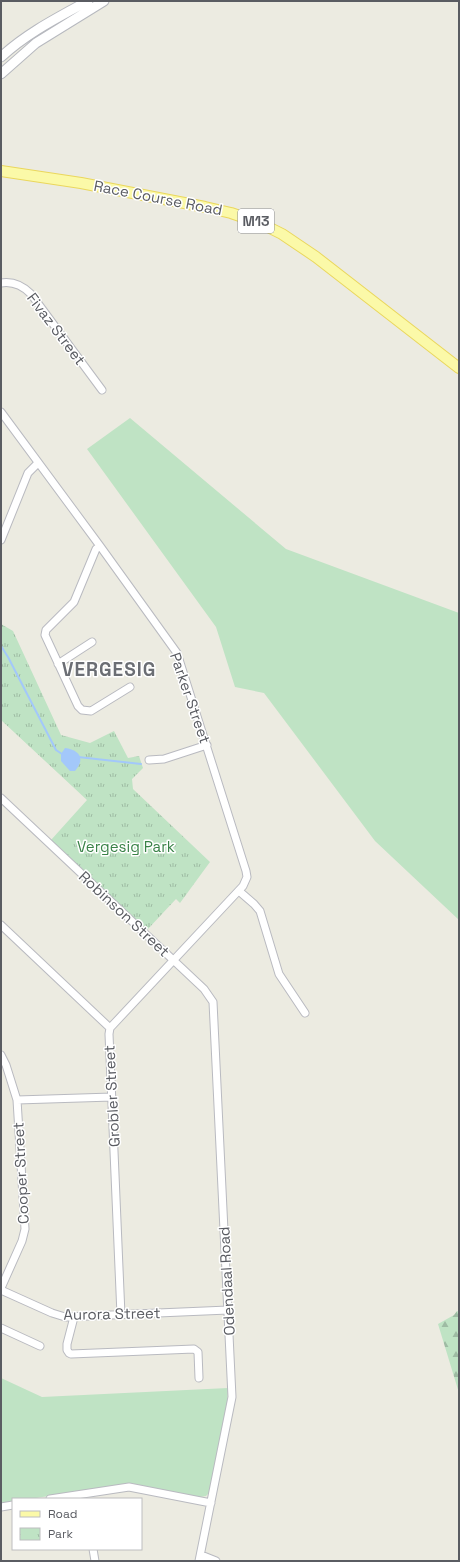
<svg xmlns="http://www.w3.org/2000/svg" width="460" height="1562" font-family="'Space Grotesk',sans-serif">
	<defs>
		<pattern id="forest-firs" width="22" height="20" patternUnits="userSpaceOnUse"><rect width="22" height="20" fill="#bfe3c4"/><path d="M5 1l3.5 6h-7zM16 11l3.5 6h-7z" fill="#9ebba3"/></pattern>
		<pattern id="park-tufts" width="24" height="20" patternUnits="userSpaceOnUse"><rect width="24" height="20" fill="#bfe3c4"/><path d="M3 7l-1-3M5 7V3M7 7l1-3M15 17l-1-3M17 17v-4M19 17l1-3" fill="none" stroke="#9ebba3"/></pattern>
	</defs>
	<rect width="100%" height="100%" fill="#ecebe1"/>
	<path fill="#bfe3c4" d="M130 418 286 549 459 613V920L375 841 264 693 235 687 216 627 87 449Z
		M1 1378 42 1397 228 1388 227 1408 210 1492 206 1496 200 1497 130 1483 30 1499H13V1502L1 1504Z"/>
	<path fill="url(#forest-firs)" d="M457 1311 459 1312V1393L438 1324 454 1315Z"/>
	<path fill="url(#park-tufts)" d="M1 624 13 631 61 735 90 743 114 731 128 758 139 756 143 768 132 779 133 789 210 862 180 903 176 899 147 930 51 840 87 800 1 720Z"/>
	<path fill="#a3c8fa" d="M65 748C79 750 86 758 75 771H70L61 761V754Z"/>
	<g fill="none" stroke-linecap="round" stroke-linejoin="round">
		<path stroke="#a3c8fa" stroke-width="2" d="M1 646 8 657 56 750 62 754
			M78 757 141 764"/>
		<defs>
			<path id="minor" d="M1 283C13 281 22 285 31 294L102 390
				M1 412 100 546 177 653 246 871 247 877 243 886 110 1028
				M1 540 28 473 38 463
				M100 546 96 549 74 602 46 630 45 635 78 706 82 710 91 711 130 687
				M58 664 92 642
				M149 760 164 759 207 745
				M1 798 204 989 213 1002 232 1397 199 1561
				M239 891 254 904 260 911 279 974 305 1013
				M1 925 110 1028
				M110 1028 109 1034 121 1315
				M1 1055 6 1065 17 1100 25 1229 22 1241 1 1288
				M17 1100 112 1097
				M1 1290 52 1313 65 1317 228 1310
				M74 1317 67 1344V1350L69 1353 71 1354 194 1349 198 1352 199 1378
				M1 1328 40 1346
				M50 1499 129 1487 211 1503
				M1 1507 13 1505
				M93 1549 95 1561
				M201 1555 216 1561"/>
			<path id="secondary" d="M1 57C27 33 57 18 88 1
				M1 74 36 43 104 1"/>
			<path id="primary" d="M1 171 81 183 205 207 231 213 260 223 282 234 316 257 459 368"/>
		</defs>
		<use href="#minor" stroke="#b9bac0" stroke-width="9"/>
		<use href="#secondary" stroke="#b7b9bf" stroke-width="11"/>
		<use href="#primary" stroke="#ead75d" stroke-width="12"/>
		<use href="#minor" stroke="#fff" stroke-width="7"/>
		<use href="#secondary" stroke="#fff" stroke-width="9"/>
		<use href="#primary" stroke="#fbf9a8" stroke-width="10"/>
	</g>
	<g text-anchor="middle" stroke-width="3" stroke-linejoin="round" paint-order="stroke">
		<rect fill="#fff" stroke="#8c8d91" stroke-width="1" x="238" y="209" width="36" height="24" rx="3"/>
		<g font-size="14" font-weight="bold" fill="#5a5c62">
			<text x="256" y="226">M13</text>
		</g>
		<g font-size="15" fill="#5a5c62" stroke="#fff">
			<text transform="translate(158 198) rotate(11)" y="5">Race Course Road</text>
			<text transform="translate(56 329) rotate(53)" y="5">Fivaz Street</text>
			<text transform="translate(190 698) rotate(71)" y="5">Parker Street</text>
			<text transform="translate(124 914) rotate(43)" y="5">Robinson Street</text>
			<text transform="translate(112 1096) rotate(-93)" y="5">Grobler Street</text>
			<text transform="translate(21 1173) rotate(-93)" y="5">Cooper Street</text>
			<text transform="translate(227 1281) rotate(-93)" y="5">Odendaal Road</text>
			<text transform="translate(112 1314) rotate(-1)" y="5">Aurora Street</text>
		</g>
		<g font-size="15" fill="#398247" stroke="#fff">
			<text x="126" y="852">Vergesig Park</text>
		</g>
		<g font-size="19" font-weight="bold" letter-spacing="1" fill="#6b6e74" stroke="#fff">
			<text x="109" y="676">VERGESIG</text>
		</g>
	</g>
	<rect width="460" height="1562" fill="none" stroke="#5a5c62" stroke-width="4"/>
	<rect x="12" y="1498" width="130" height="52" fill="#ffffff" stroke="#bdbec0"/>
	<rect x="20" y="1511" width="20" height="6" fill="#fbf9a8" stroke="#bdbec0"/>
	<text x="48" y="1518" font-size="12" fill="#5a5c62">Road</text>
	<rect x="20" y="1528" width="20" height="12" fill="url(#park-tufts)" stroke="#bdbec0"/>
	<text x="48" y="1538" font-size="12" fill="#5a5c62">Park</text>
</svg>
